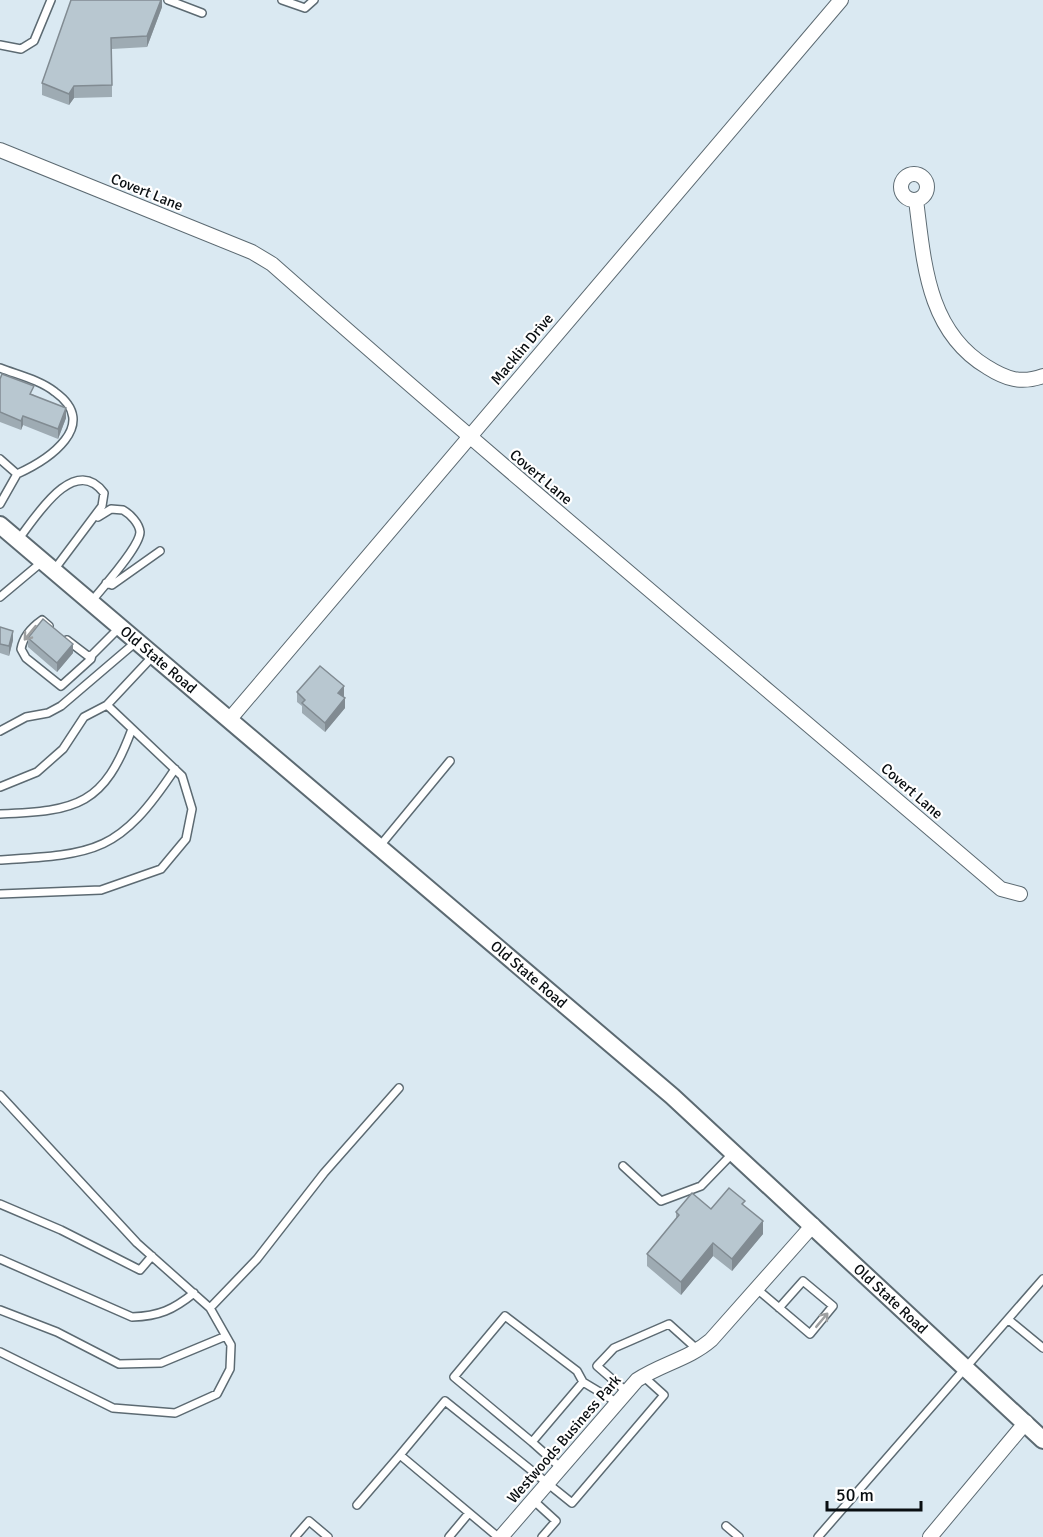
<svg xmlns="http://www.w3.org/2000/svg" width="1043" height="1537" font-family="Signika,sans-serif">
	<rect width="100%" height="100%" fill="#dae9f2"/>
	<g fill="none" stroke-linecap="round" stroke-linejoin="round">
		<defs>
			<path id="service" d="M168 0 202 13
				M282 0 305 8 314 0
				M0 45 21 49 34 41 51 0
				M0 368C18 375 40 380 55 392 101 425 48 460 17 474
				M0 459 17 474 0 504
				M18 540C35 518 74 453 104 493L102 506 54 570
				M106 583 112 585 160 551
				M0 597 43 561
				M91 602C102 588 140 547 140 532 139 523 130 514 123 510L111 509 98 517
				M49 626 42 620C32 627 23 637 21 649L26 658 61 686 91 659 92 655 119 628
				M67 640 88 656 92 655
				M0 731 26 717 48 713 61 706 136 642
				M0 787 37 772 63 749 84 717 107 705 153 656
				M0 814C78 811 104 805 132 729
				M379 847 450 761
				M0 860C97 854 119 853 175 769
				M0 894 101 890 161 869 186 839 192 809 182 776 107 705
				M0 1095 137 1243 210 1308 231 1345 230 1369 217 1394 175 1413 113 1408 0 1352
				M623 1166 661 1201 701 1186 732 1154
				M0 1204 61 1230 140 1270 152 1256
				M0 1259 132 1317C159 1316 173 1310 194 1293
				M757 1289 810 1334 833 1306 803 1281 779 1308
				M210 1308 257 1259 324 1173 399 1088
				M0 1310 57 1332 119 1364 161 1363 226 1336
				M1009 1320 1043 1348
				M627 1392 597 1366 614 1348 669 1324 699 1351
				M532 1442 454 1377 505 1316 577 1371 583 1382
				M561 1468 532 1442 583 1382 618 1403
				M533 1500 556 1521 542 1537
				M357 1505 400 1455
				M726 1526 739 1537
				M295 1537 309 1521 328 1537
				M449 1537 469 1513
				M498 1537 400 1455 445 1401 572 1503 664 1395 643 1376
				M818 1537 1043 1279"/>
			<path id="minor" d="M0 150 252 252 272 264C512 476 758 681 1001 889L1020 894
				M901 187a13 13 0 1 1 26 0a13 13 0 1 1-26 0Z
				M916 200C924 262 927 331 987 367 1006 379 1021 384 1043 376
				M229 720 841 0
				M501 1537 637 1380C661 1364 689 1359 711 1340L813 1225
				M930 1537 1026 1422"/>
			<g id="tertiary">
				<path id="s1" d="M0 525 672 1096 1043 1440"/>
			</g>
		</defs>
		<use href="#service" stroke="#5c6a72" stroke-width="10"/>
		<use href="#minor" stroke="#5c6a72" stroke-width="16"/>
		<use href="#tertiary" stroke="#5c6a72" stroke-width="20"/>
		<use href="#service" stroke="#fff" stroke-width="7"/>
		<use href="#minor" stroke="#fff" stroke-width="14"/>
		<use href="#tertiary" stroke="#fff" stroke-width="16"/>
	</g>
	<path fill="#9eabb3" d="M162 0V7L147 47 112 49V97L74 98 69 105 42 95V83Z
		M0 379 34 395 66 418 58 439 23 425 21 430 0 422Z
		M0 627 13 640 9 656 0 653Z
		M28 638 73 653 57 672 28 647Z
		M297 692 344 696 343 697 345 708 325 732 302 713V706L297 702Z
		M745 1206 763 1234 732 1271 713 1256 681 1295 647 1266V1254L676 1219V1212Z"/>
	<path fill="#818b92" d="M161 0H162V7L147 47V36Z
		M74 86V98L69 105V94Z
		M66 408V418L58 439V429Z
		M23 416V425L21 430V421Z
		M13 631V640L9 656V646Z
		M73 644V653L57 672V663Z
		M344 686V696L338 703V693Z
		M345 698V708L325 732V723Z
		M763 1221V1234L732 1271V1259Z
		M713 1243V1256L681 1295V1282Z"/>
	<path fill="#b8c7d0" stroke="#818b92" stroke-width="1.5" d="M71 0H161L147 36 111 38 112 85 74 86 69 94 42 83Z
		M2 374 34 386 30 394 66 408 58 429 23 416 21 421 0 412V379Z
		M43 619 73 644 57 663 28 638Z
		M0 627 13 631 9 646 0 644Z
		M320 666 344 686 338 693 345 698 325 723 302 703 305 700 297 692Z
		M729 1188 745 1201 742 1204 763 1221 732 1259 713 1243 681 1282 647 1254 679 1215 676 1212 692 1193 711 1209Z"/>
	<defs><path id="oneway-shaft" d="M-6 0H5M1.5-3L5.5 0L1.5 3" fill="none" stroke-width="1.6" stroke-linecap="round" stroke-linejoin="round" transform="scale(1.5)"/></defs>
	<g stroke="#9d9fa0">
		<use href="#oneway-shaft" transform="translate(30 633) rotate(129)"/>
		<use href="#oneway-shaft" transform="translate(822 1320) rotate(-50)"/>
	</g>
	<g text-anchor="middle" stroke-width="4.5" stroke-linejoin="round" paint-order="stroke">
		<g font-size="15" fill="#090e11" stroke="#fff">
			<text transform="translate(147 192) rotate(22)" y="5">Covert Lane</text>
			<text transform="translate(522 349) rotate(-50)" y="5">Macklin Drive</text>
			<text transform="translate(541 477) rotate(40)" y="5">Covert Lane</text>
			<text dy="5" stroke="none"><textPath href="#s1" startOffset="208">Old State Road</textPath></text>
			<text transform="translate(912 791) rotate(41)" y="5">Covert Lane</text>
			<text dy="5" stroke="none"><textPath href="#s1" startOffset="694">Old State Road</textPath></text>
			<text dy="5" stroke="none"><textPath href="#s1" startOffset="1180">Old State Road</textPath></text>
			<text transform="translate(564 1439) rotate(-49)" y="5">Westwoods Business Park</text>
		</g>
	</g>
	<path d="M827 1501v9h94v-9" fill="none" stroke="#090e11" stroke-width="3"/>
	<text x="836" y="1501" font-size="18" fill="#090e11" stroke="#ffffff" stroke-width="4.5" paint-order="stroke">50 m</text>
</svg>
